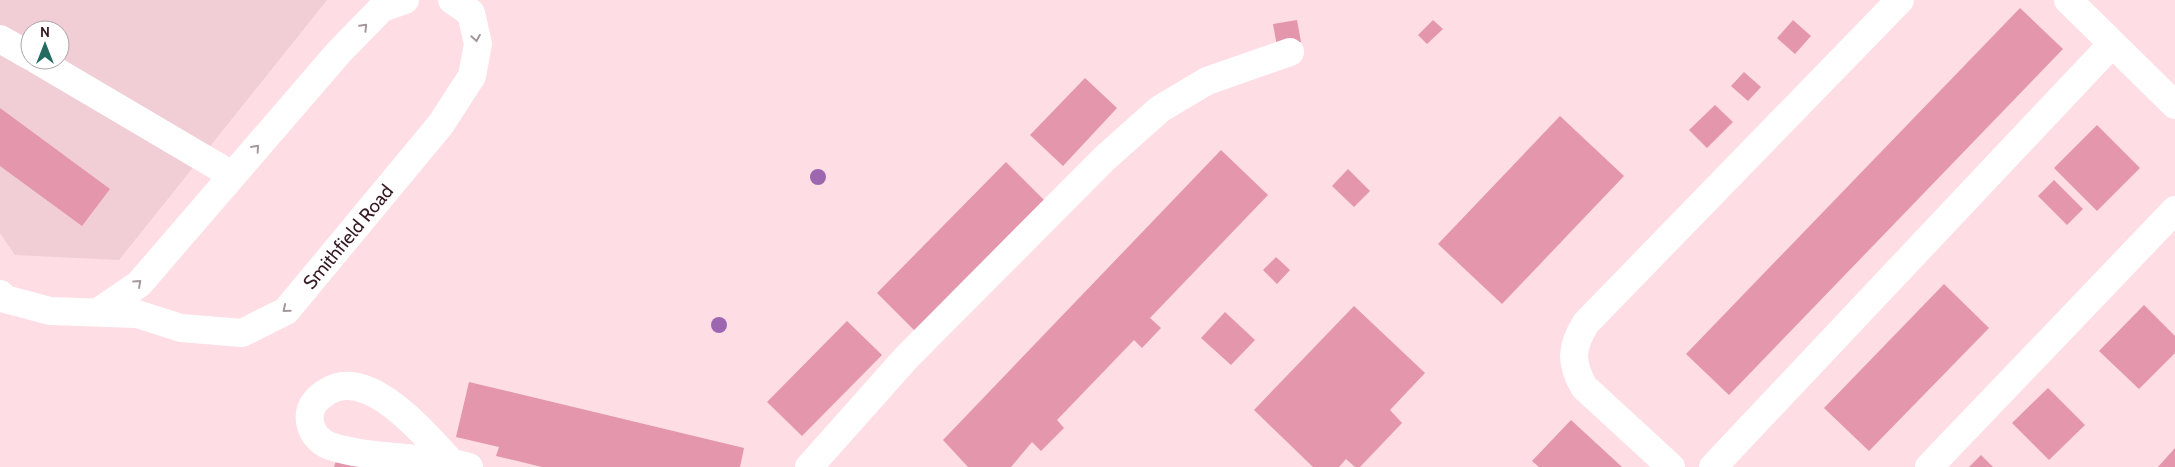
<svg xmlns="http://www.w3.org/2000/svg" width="2175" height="467" font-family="Cabin,sans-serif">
	<rect width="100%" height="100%" fill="#fedde5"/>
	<path fill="#f1cdd6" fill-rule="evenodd" d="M0 0H327L119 260 15 255 0 233ZM30 30H60V60H30Z"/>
	<path fill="#e396ac" d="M2020 8 2063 49 1729 395 1686 354Z
		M1297 20 1301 42 1277 46 1273 24Z
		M1433 20 1443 29 1427 44 1418 35Z
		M1793 20 1811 36 1795 54 1777 38Z
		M1744 72 1761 87 1748 101 1731 86Z
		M1085 78 1117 108 1063 166 1030 135Z
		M1715 105 1733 122 1707 148 1689 130Z
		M0 108 110 189 82 226 0 166Z
		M1560 116 1624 176 1502 304 1438 244Z
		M2097 125 2140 168 2097 211 2054 168Z
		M1221 150 1268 195 1150 318 1161 328 1142 348 1134 340 1057 420 1064 428 1041 451 1032 442 1011 467H968L943 440Z
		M1006 162 1044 200 915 331 877 293Z
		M1348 169 1370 191 1354 207 1332 186Z
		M2054 180 2083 209 2067 225 2038 196Z
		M1276 257 1290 270 1277 284 1263 270Z
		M1944 284 1989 328 1869 451 1824 408Z
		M2144 305 2175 336V353L2139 389 2099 351Z
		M1354 306 1425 373 1390 410 1402 423 1360 467H1355L1346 459 1339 467H1313L1254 410Z
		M1225 312 1255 340 1231 365 1201 338Z
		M847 321 882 355 802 436 767 402Z
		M469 382 744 448 740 467H542L496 456 499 447 456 437Z
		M2048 388 2085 425 2049 460 2012 423Z
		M1571 420 1622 467H1539L1532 461Z
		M2175 448V467H2158Z
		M1981 455 1993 467H1969Z
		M337 458 376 467H334Z"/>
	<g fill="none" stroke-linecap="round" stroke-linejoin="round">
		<g stroke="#fff" stroke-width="28">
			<path d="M2068 0 2175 105"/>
			<path d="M0 39 30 56"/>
			<path d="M37 60 232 175"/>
			<path id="s1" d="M0 294 5 299 50 311 137 314 181 328 242 333 286 311 441 124 472 76 478 44 471 13 452 0"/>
			<path d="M98 312 139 284 339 52 382 8 405 0"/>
			<path d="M451 462C425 435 367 363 325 393 315 400 308 408 310 421 311 432 319 442 330 446 372 460 425 455 469 467"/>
			<path d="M809 467 906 358 1105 158 1160 109 1207 81 1290 52"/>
			<path d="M1671 467 1584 387C1570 362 1571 347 1586 323L1900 0"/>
			<path d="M1713 467 2112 44"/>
			<path d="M1929 467 2175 210"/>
		</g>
	</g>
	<g fill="#9d67b0">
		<circle cx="818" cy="177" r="8"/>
		<circle cx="719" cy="325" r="8"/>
	</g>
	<defs><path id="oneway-chevron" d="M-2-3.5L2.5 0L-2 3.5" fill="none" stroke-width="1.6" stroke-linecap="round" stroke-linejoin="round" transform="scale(1.25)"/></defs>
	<g stroke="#a5989c">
		<use href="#oneway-chevron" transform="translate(364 27) rotate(-46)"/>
		<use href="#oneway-chevron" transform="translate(476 38) rotate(81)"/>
		<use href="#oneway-chevron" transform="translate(256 148) rotate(-49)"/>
		<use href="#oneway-chevron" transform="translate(138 283) rotate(-42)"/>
		<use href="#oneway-chevron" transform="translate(286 309) rotate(140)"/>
	</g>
	<g text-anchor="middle" stroke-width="4" stroke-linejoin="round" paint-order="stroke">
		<g font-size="19" fill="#361922" stroke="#fff">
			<text dy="7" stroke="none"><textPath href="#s1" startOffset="394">Smithfield Road</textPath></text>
		</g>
	</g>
	<g transform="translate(45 45)"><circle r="24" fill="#ffffff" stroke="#afa3a7"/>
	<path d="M0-4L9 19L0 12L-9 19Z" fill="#236b60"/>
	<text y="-8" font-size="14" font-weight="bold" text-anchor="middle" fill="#361922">N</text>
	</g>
</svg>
